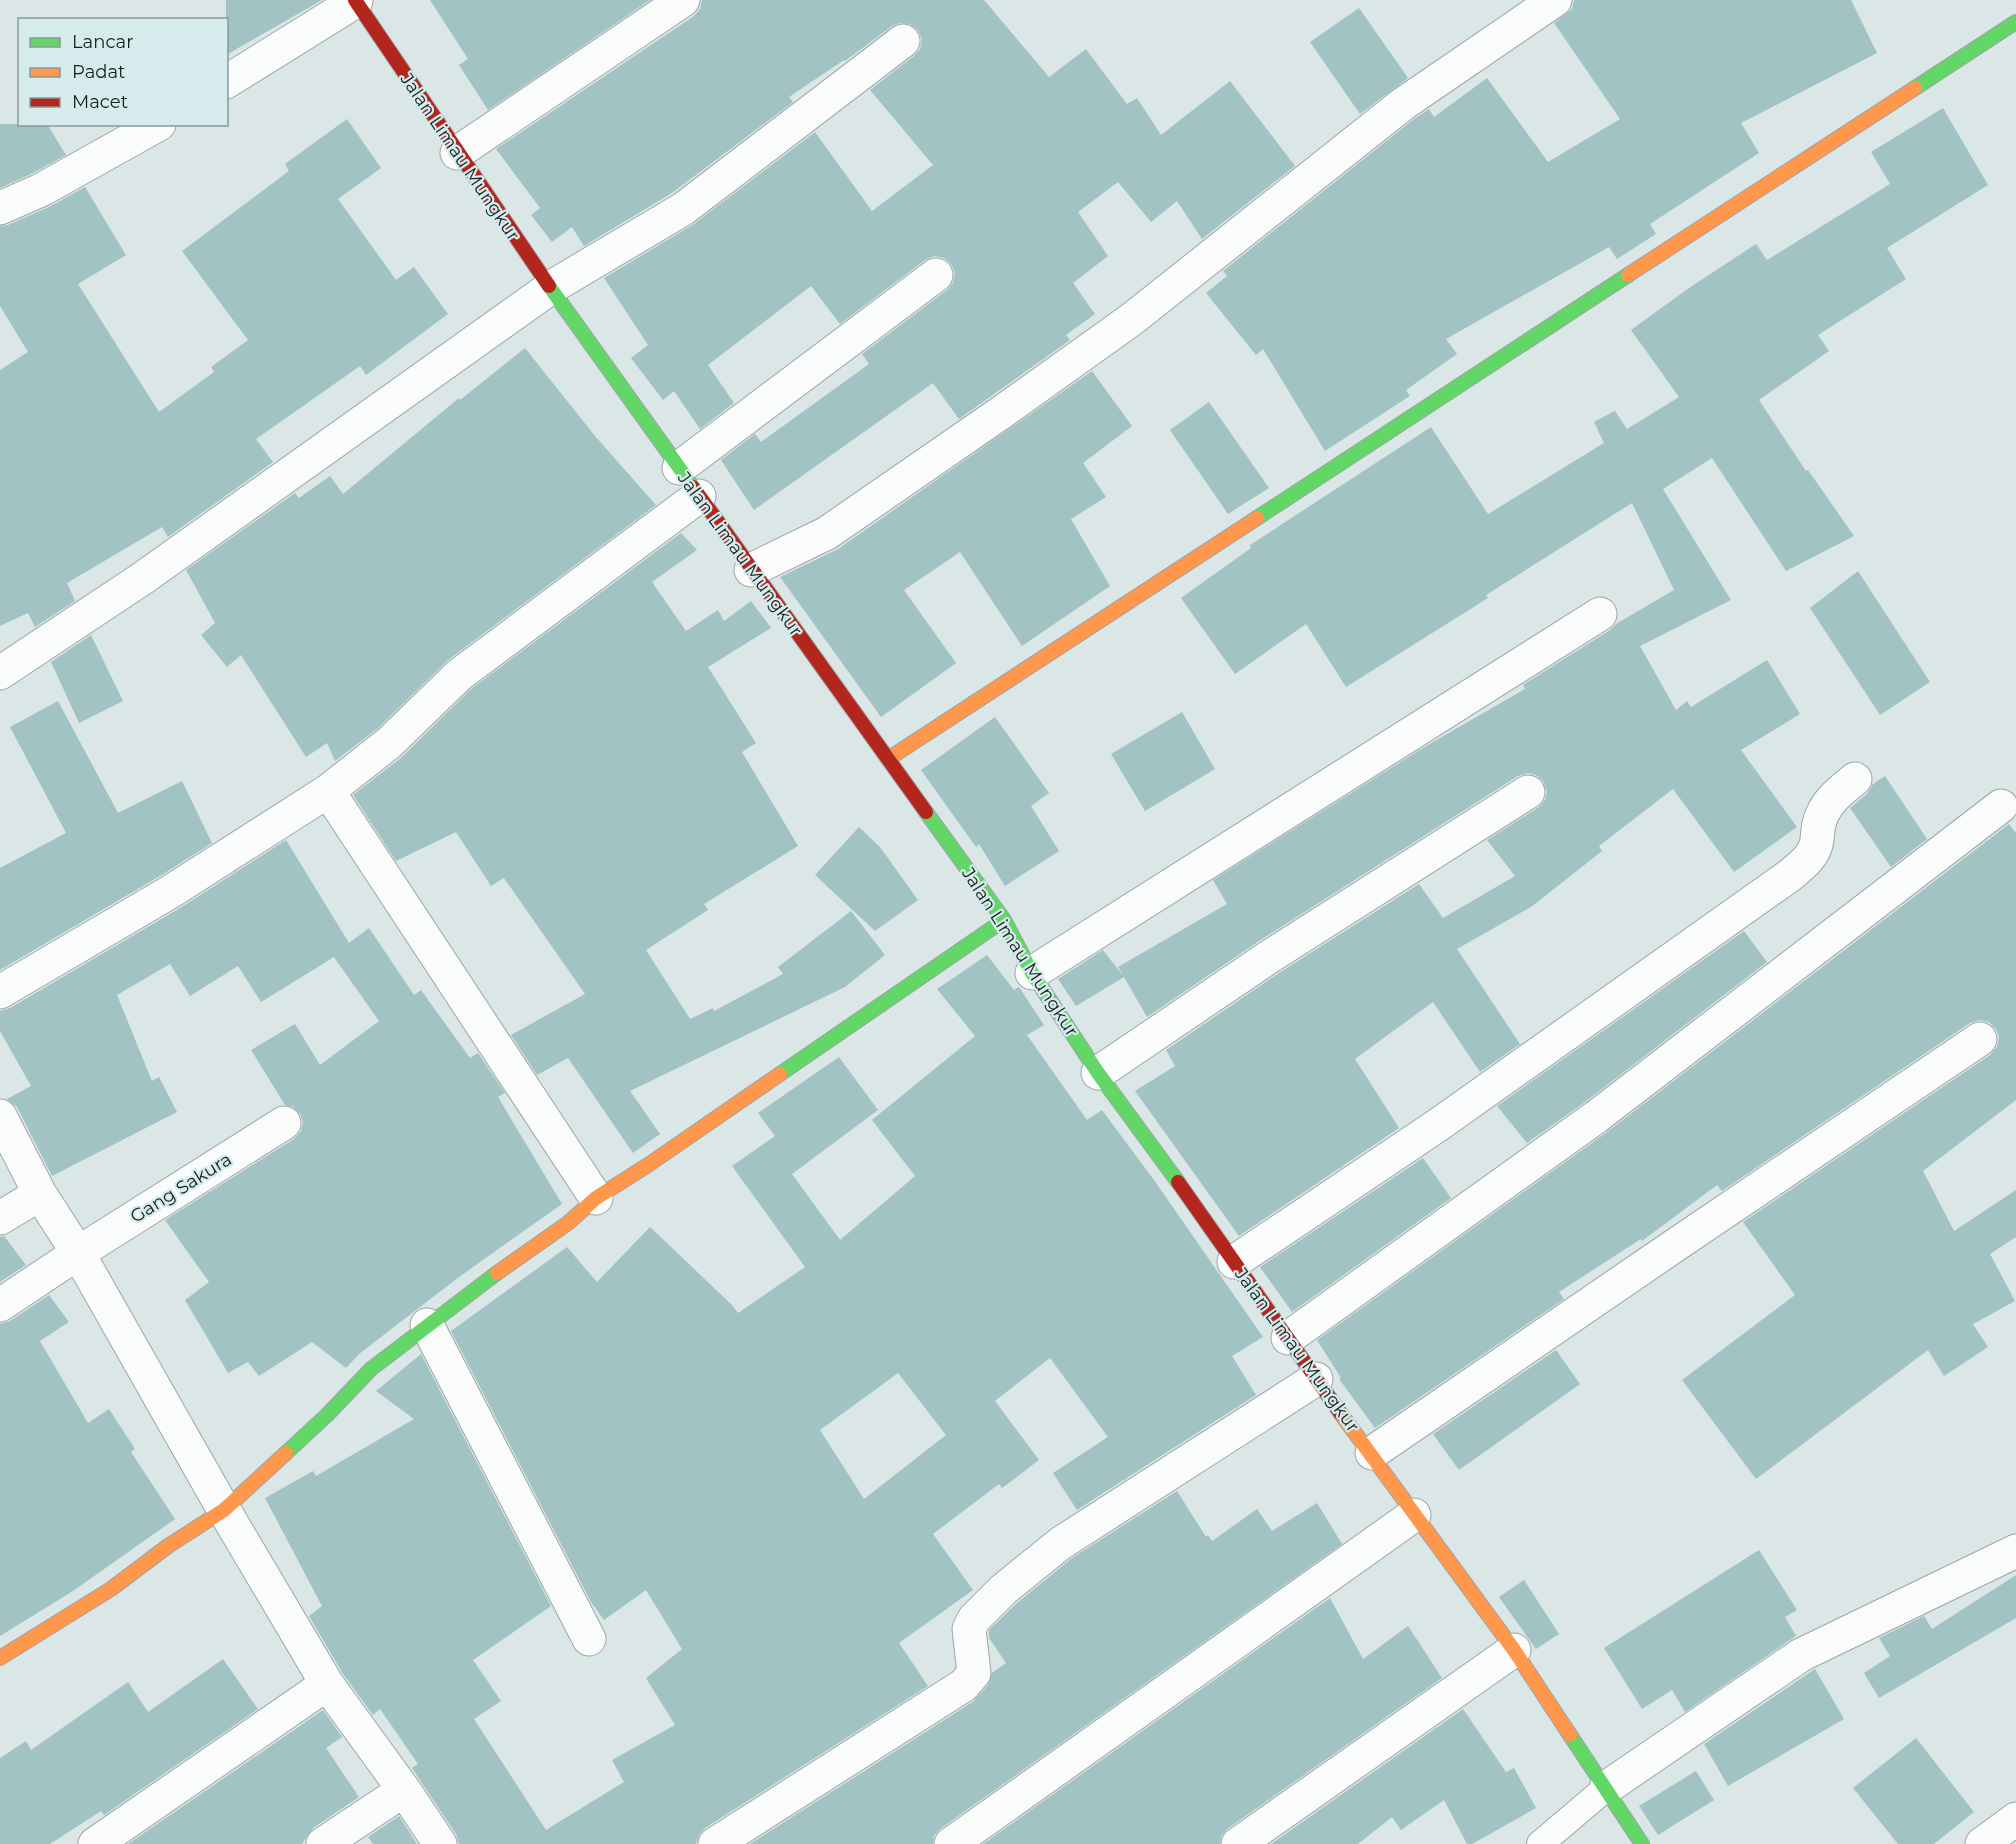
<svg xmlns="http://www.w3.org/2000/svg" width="2016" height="1844" font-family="Montserrat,sans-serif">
	<rect width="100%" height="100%" fill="#dbe6e6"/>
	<path fill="#a1c3c3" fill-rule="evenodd" d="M226 0H322L226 55Z
		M430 0H650L488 110 459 65 468 59Z
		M702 0H984L1049 77 1086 49 1127 104 1137 98 1161 135 1230 81 1295 166 1202 239 1177 201 1151 222 1118 182 1078 212 1108 256 1073 283 1095 314 1066 335 1070 340 959 419 933 383 754 510 721 460 755 434 761 442 869 364 862 354 947 290 953 283 955 273 951 264 944 258 934 256 925 260 840 324 811 286 708 365 734 403 700 429 674 391 663 400 631 358 648 345 604 278 694 224 815 132 872 211 933 165 870 90 914 56 920 49 922 39 917 29 910 24 900 23 892 26 845 61 844 60 789 97 793 102 672 193 584 246 572 227 552 242 531 215 540 208 496 149 694 16 700 9Z
		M1574 0H1851L1877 53 1741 123 1759 153 1650 224 1656 234 1617 259 1609 247 1446 339 1457 354 1406 390 1410 396 1325 451 1263 349 1256 355 1206 293 1227 276 1223 271 1414 119 1429 109 1434 117 1487 78 1548 162 1620 119 1554 23 1572 9Z
		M1359 8 1408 78 1360 114 1310 42Z
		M1943 108 1988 185 1887 248 1906 279 1818 335 1829 351 1759 400 1806 471 1808 470 1854 536 1786 571 1712 458 1663 489 1731 600 1640 646 1676 710 1687 701 1691 707 1767 660 1800 714 1741 750 1797 827 1734 872 1673 789 1599 846 1602 851 1531 907 1457 949 1520 1044 1480 1072 1433 1002 1355 1059 1399 1128 1239 1236 1135 1091 1175 1066 1166 1050 1282 971 1419 884 1443 918 1515 876 1487 840 1539 807 1545 800 1547 792 1543 781 1536 775 1528 773 1518 776 1262 939 1147 1017 1124 977 1076 1006 1058 979 1103 950 1124 977 1118 967 1227 904 1213 880 1421 749 1525 689 1523 685 1610 630 1616 624 1674 590 1632 503 1486 595 1488 598 1346 687 1306 624 1235 674 1181 598 1251 548 1250 545 1431 427 1488 514 1604 443 1594 422 1615 411 1627 429 1679 397 1631 330 1689 288 1756 244 1767 260 1890 184 1871 152Z
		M347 119 381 168 338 199 396 280 414 267 448 314 366 375 360 366 256 439 273 462 168 537 162 527 67 583 75 601 35 627 28 613 0 626V370L28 352 0 306V226L8 225 49 207 85 187 126 255 78 284 159 412 214 372 211 367 248 340 182 251 289 171 285 164Z
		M0 124H47L66 155 33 173 0 188Z
		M525 348 595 436 656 505 448 660 377 729 335 761 327 743 306 757 241 655 227 667 201 635 215 623 186 570 295 493 299 498 330 476 343 494 459 398 460 400Z
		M1092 371 1132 426 1083 463 1106 497 1071 519 1110 586 1022 646 960 552 904 590 956 663 881 717 780 577 838 549Z
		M1209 402 1269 488 1228 514 1170 430Z
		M681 533 697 550 652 582 686 631 718 610 724 621 751 601 771 628 708 667 756 743 742 752 798 846 704 904 708 910 646 950 690 1019 713 1008 714 1011 783 974 778 967 851 911 885 955 845 987 630 1091 660 1134 633 1153 568 1058 537 1075 511 1035 585 994 504 878 491 886 456 832 396 861 353 795 402 757 471 689Z
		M1858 571 1930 682 1880 715 1810 608Z
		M91 635 123 701 79 723 51 662Z
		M58 701 118 813 182 781 212 843 160 876 0 970V868L66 833 10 727Z
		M1182 712 1215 769 1145 811 1111 754Z
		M995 717 1049 793 1031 806 1059 851 1005 886 979 844 976 847 921 770Z
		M1885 776 1927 839 1891 867 1850 808 1867 794 1873 784Z
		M2009 824 2016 833V1100L1923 1171 1954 1231 2016 1190V1237L1990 1254 2015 1301 1973 1324 1988 1347 1944 1376 1928 1350 1756 1479 1682 1380 1795 1295 1743 1222 1990 1055 1997 1047 1999 1037 1996 1029 1989 1022 1979 1020 1970 1023 1722 1191 1717 1185 1642 1241 1641 1239 1559 1292 1564 1299 1375 1428 1339 1379 1341 1378 1317 1340 1607 1132Z
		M859 827 880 847 918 900 875 931 815 875Z
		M286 840 349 943 369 928 414 995 421 990 470 1058 478 1053 505 1093 498 1097 562 1204 459 1277 359 1354 346 1368 312 1342 259 1376 248 1362 228 1373 185 1300 209 1282 165 1220 294 1139 301 1131 303 1122 300 1114 293 1107 285 1105 251 1050 295 1024 320 1065 379 1021 334 957 261 1002 238 966 190 996 170 964 117 995 152 1081 159 1077 177 1112 52 1176 17 1107 7 1099 31 1086 0 1031V1011L10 1008 180 908Z
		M1744 931 1767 962 1585 1102 1527 1143 1497 1106Z
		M987 955 1014 990 1019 987 1044 1025 1027 1035 1087 1120 1102 1110 1154 1180 1263 1337 1232 1356 1256 1395 1077 1510 1053 1473 1108 1437 1050 1358 995 1401 1039 1460 1002 1488 999 1484 933 1534 973 1590 899 1643 928 1686 705 1828 699 1835 696 1844H459L456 1834 412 1768 418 1764 380 1709 373 1715 343 1674 309 1616 322 1606 265 1498 313 1471 316 1476 414 1419 376 1391 421 1354 551 1606 473 1660 501 1701 474 1719 546 1830 624 1782 612 1760 675 1725 646 1678 682 1649 646 1590 604 1620 591 1602 451 1331 567 1247 597 1282 650 1227 732 1305 738 1313 805 1267 732 1166 775 1136 758 1113 839 1057 878 1110 792 1174 840 1240 915 1176 872 1120 975 1036 937 989ZM898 1373 946 1435 864 1499 820 1430Z
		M1423 1158 1451 1198 1292 1312 1260 1267Z
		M4 1236 26 1265 0 1282V1237Z
		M49 1295 69 1322 40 1341 88 1423 109 1409 135 1449 131 1452 175 1519 73 1591 0 1636V1324L10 1321Z
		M1556 1350 1580 1384 1459 1470 1433 1434Z
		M1177 1491 1206 1537 1208 1535 1212 1541 1257 1509 1272 1531 1317 1503 1342 1544 940 1829 934 1836 933 1844H750L974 1701 988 1685 992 1673 1006 1663 989 1638V1630L1017 1603 1072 1558Z
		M1759 1550 1797 1610 1785 1617 1796 1636 1685 1712 1672 1690 1642 1709 1604 1648Z
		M2016 1575V1618L1879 1698 1864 1673 1890 1656 1879 1638 1924 1616 1932 1629Z
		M1524 1580 1559 1634 1536 1649 1499 1597Z
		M1330 1598 1363 1659 1408 1626 1442 1678 1227 1829 1221 1836 1220 1844H983Z
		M223 1659 258 1709 104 1815 101 1811 50 1844H0V1758L26 1741 31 1750 128 1682 148 1712Z
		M1815 1669 1844 1719 1728 1786 1704 1744Z
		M1463 1709 1506 1772 1514 1768 1536 1808 1472 1844H1467L1444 1800 1401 1830 1392 1817 1358 1844H1271Z
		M323 1710 342 1737 326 1748 359 1797 313 1828 302 1844H128Z
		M1916 1738 1974 1812 1934 1844H1898L1853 1788Z
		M1696 1771 1714 1800 1658 1835 1639 1806Z
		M399 1816 417 1844H373L368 1837Z"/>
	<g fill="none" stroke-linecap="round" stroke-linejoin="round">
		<defs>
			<path id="lane" d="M1540 1844 1606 1788"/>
			<path id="street" d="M226 82 356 1
				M457 153 683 0
				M0 208 41 190 159 124
				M679 468 936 275
				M751 570 827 533 1002 412 1132 319 1403 104 1555 0
				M0 673 143 578 550 288 683 209 903 41
				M328 791 596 1198
				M1032 973 1600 614
				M0 992 170 892 328 791 389 743 459 675 699 496
				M1098 1073 1272 955 1528 792
				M0 1116 40 1194 78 1253 224 1510 327 1684 404 1790 440 1844
				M0 1218 40 1194
				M1234 1262 1438 1125 1789 876C1801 866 1815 856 1817 840 1818 830 1818 822 1823 813 1830 798 1843 789 1855 779
				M0 1305 78 1253 284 1123
				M427 1325 589 1639
				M1288 1338 1596 1117 2001 806
				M1372 1453 1671 1248 1980 1039
				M1606 1788 1801 1655 2016 1551
				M95 1844 327 1684
				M323 1844 404 1790
				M715 1844 964 1685 974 1673 969 1629 974 1619 1004 1589 1061 1543 1316 1379
				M951 1844 1414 1515
				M1238 1844 1514 1650
				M1982 1844 2016 1819"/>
			<path id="fast" d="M1915 88 2016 22
				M549 286 693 487
				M1257 518 1628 275
				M926 812 1004 920 1032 973 1098 1073 1178 1182
				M780 1074 1004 920
				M286 1453 327 1415 371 1369 497 1273
				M1570 1735 1642 1844"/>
			<path id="slow" d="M1628 275 1915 88
				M888 759 1257 518
				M497 1273 568 1223 596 1198 648 1165 780 1074
				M1341 1414 1514 1650 1570 1735
				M0 1658 111 1589 168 1546 224 1510 286 1453"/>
			<path id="jam" d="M355 0 549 286
				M693 487 926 812
				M1178 1182 1341 1414"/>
		</defs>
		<use href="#lane" stroke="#9da6a6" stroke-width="28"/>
		<use href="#street" stroke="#9da6a6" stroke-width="35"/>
		<use href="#fast" stroke="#9da6a6" stroke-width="16"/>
		<use href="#slow" stroke="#9da6a6" stroke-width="16"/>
		<use href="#jam" stroke="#9da6a6" stroke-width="16"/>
		<use href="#lane" stroke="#fafbfb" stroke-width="26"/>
		<use href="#street" stroke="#fafbfb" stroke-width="33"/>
		<use href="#fast" stroke="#63d668" stroke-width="14"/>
		<use href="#slow" stroke="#ff974d" stroke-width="14"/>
		<use href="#jam" stroke="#b3261e" stroke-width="14"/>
	</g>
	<g text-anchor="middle" stroke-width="4.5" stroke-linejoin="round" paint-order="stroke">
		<g font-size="18" fill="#171e1e" stroke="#d6ebeb">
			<text transform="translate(460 157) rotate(56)" y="6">Jalan Limau Mungkur</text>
			<text transform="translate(740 554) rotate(54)" y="6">Jalan Limau Mungkur</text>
			<text transform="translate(1020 952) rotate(57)" y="6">Jalan Limau Mungkur</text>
			<text transform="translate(181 1188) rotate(-32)" y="6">Gang Sakura</text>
			<text transform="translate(1297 1350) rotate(54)" y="6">Jalan Limau Mungkur</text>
		</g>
	</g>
	<rect x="18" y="18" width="210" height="108" fill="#d6ebeb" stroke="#8a9999" stroke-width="1.5"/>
	<rect x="30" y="38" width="30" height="9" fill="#63d668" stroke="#8a9999" stroke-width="1.5"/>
	<text x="72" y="48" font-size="18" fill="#171e1e">Lancar</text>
	<rect x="30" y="68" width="30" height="9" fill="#ff974d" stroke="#8a9999" stroke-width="1.5"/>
	<text x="72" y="78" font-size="18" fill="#171e1e">Padat</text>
	<rect x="30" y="98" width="30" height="9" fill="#b3261e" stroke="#8a9999" stroke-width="1.5"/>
	<text x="72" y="108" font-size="18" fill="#171e1e">Macet</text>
</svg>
